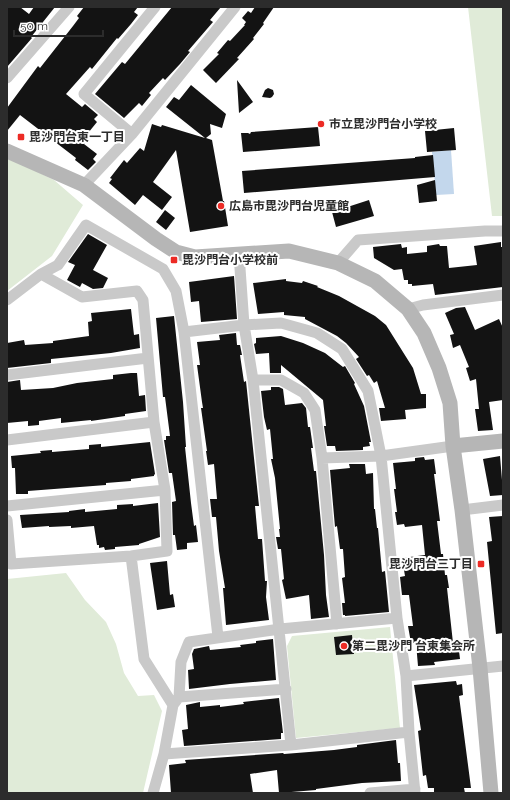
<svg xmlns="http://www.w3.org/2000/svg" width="510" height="800" font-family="Raleway,'Noto Sans JP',sans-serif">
	<rect width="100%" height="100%" fill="#fff"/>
	<path fill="#e0ebd8" d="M468 7H503V216H492Z
		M7 158 12 159 54 180 83 205 52 256 7 291Z
		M66 573 85 600 106 622 116 644 124 673 138 696 154 695 162 711 143 793H7V579Z
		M390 627 400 728 296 738 287 646 292 636Z"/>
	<path fill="#c3d7ec" d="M451 150 454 194 436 195 432 152Z"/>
	<path fill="#131313" d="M7 7H20L29 14 34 7H55L31 37 32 38 7 67Z
		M84 7H138L134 12 138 15 131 24 118 39 117 38 92 69 90 67 66 94 82 107 85 104 98 115 94 119 97 122 84 138 87 140 84 144 97 154 93 159 96 162 88 170 75 160 76 158 20 115 7 131V108L38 66 40 68 73 26 79 18 77 16Z
		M172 7H221L210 20 213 22 188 51 190 52 180 64 165 80 163 78 149 93 151 95 142 106 139 103 124 118 95 94 122 62 125 64Z
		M255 7H274L263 23 264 24 253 38 254 39 237 58 239 59 216 83 203 70 219 54 217 53 228 40 230 41 245 25H244L246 22 242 18 248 11 251 13Z
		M237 80 253 102 239 113Z
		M191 85 226 114 222 128 210 124 211 134 206 138 212 140 223 201H224L228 226 190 232 176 150 153 182 172 197 162 210 143 195 135 205 109 183 112 179 110 178 124 160 127 163 140 148 144 151 152 124 161 127 162 125 205 138 166 107 174 97 179 100Z
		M268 88 273 90 274 94 272 97 270 98 262 97 265 90Z
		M318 127 320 146 243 152 241 133H248L250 134 251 132Z
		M454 128 456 150 427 152 425 131Z
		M433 155 435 177 244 193 242 171 415 158V157Z
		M435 180 437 201 419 203 417 185Z
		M369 200 374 216 336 227 332 212Z
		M165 210 175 218 166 230 156 222Z
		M88 234 107 245 93 270 108 278 103 288 93 289 82 283 80 287 67 280 75 265 68 262Z
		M501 242V247H503V287L435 295 433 284 412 286V284H408V280H404L402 269 394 270 374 258 373 247 401 244 402 248 407 247V254L427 252V246L439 244 440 246H447L449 268 477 265 474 246Z
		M234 276 237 319 201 322 199 301 191 302 189 282Z
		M286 279V281L302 283 303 281 318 286 317 287 339 296 375 316 386 325 413 368 421 394H426V408L405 410 406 419 381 421 379 408H385L377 381 374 383 369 375 367 376 356 359 359 357 346 343 337 336 305 319V317L284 315V312L258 314 253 283Z
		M465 307 475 330 499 319 503 328V400L489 402 493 430 478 431 475 409H479L476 379 470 381 466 368 469 367 460 345 453 348 450 335 454 334 445 313 456 308Z
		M131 309 134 335 139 334 140 348 111 353 51 359V363L7 368V343L24 340 25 345 53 343V341L89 336 88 322 92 321 91 313Z
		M174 316 183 402 186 447H185L191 503 194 526 196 525 198 542 187 543V549L177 550 175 535H173L172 502 176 501 172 473H169L164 440H166V436H170L165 397H163L156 318Z
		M236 333 237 345H240L242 355H240L244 382 246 381 259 506H255L258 539H262L265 581H267L266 597 269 620 226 625 223 588H225L219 551 216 517H212L210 499H217L214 464 208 465 206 451H207L201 408H203L202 402 197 365H200L197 342 220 340 219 335Z
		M281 336 303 343 325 353 343 367 345 366 355 383 354 384 364 406 371 442H369L370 446 363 447V450L336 451 335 446H327L324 426H326L323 400 281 365V373H270L269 353 256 354 254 344 256 343V338Z
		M131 373H137L139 396 145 395 146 411 125 414V416L91 421V420L61 423V418L39 421V425L28 426V421L7 423V382L20 380 21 390 53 388 77 383 113 379V375Z
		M271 387H279L283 389 285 405 302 403 306 408 308 427H310L313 448H311L314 471H316L324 555 326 595 329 617 311 619 309 595 286 599 282 580 284 579 281 549H278L276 537H280L279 529H280L275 478 271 459H273L270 429 267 430 264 417 261 391 271 390Z
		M150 442 155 474 154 475V476L131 479V481L106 483V485L28 491V494H16L15 468H12L11 456 41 453 40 451 52 450V452L89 449V445L101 444V447Z
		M500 456 502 480H503V495L490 496 483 459Z
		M424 457 425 460 434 459 436 474H434L440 521H437L441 554H443L445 575H447L449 588H447L453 643H458L460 659 434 662 435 665 418 666 416 643H411L408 626H413L409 595H402L400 577 405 576 402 558 425 555 422 525 405 527 404 524 397 525 395 512H397L394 489H396L393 463 415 461V458Z
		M349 464H365L366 474 373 473 374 509H375L377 528H378L382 572 385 571 389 612 345 616V615H343L342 603H345L342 578 345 577 343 549H340L337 526 335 527 330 470 350 468Z
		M158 503 160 537 139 544V545L115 547V549L105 550 104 547 99 548V545H97L94 526 71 528V526L49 527V526L22 528 20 515 69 512V511L85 509V512L117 509V505L133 504V506Z
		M503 516V633L496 634 487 542 492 541 489 517Z
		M167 561 170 595 173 594 175 607 157 610 150 563Z
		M352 635 354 654 336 655 334 637Z
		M273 639 276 680 230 684 189 689 188 670 194 669 192 654 194 649 209 646 210 650 241 647 240 645 256 643V641Z
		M456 681 457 685 462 684 463 695 459 696 471 788H464L465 793H434V788H428L426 775 423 776 418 731 421 730 414 685Z
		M279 698 283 733H281V739L184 746 182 730 188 729 186 705 200 702V707L220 705V707L244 704 243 702Z
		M396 740 398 763H400L401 781 362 783 316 789V790L279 793 277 770 250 774 253 793H171L169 765 186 763 185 760 283 753 284 754 334 750 357 747V745Z"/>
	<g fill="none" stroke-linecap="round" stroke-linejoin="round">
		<path stroke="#c9c9c9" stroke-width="11" d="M7 78 69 7
			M132 134 84 94 155 7
			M84 185 132 134 235 7
			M239 254 244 325 253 380 291 745
			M338 263 358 240 485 231H503
			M7 300 41 274 58 265 86 225 163 269 176 291 184 332 218 637
			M408 309 423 305 503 295
			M184 332 244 325 281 323 317 333 342 349 368 391 381 456 397 618 406 676 409 732 415 793
			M7 375 148 358
			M253 380H281L304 393 315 410 322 458 381 456 453 446
			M7 440 154 422
			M322 458 337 624
			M7 506 165 490
			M462 510 503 505
			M7 520 11 564 131 556 167 551 165 490 154 422 143 300 137 291 82 297 41 274
			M131 556 144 659 173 705
			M406 676 503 666
			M179 697 286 689
			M164 754 291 745 409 732
			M153 793 164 754 173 705 179 697 181 662 189 642 280 629 397 618
			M370 793 415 789"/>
		<path stroke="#b6b6b6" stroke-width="15" d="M7 151 84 185 156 239 176 252 195 257 289 251 338 263 375 281 408 309 424 333 439 368 450 403 453 446 462 510 480 668 491 793
			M453 446 503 441"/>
	</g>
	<g fill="#ec2b25" stroke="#fff" stroke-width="1.5">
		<circle cx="321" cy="124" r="4"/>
		<rect x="17" y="133" width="8" height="8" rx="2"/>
		<circle cx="221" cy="206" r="4"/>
		<rect x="170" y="256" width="8" height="8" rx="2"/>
		<rect x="477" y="560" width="8" height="8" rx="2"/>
		<circle cx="344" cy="646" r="4"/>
	</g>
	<g text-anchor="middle" stroke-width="4" stroke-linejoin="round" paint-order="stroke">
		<g font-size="12" font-weight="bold" fill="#2c2c2c" stroke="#fff" text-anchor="start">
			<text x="329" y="128">市立毘沙門台小学校</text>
			<text x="29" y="141">毘沙門台東一丁目</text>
			<text x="229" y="210">広島市毘沙門台児童館</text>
			<text x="182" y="264">毘沙門台小学校前</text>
			<text x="473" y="568" text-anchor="end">毘沙門台三丁目</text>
			<text x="352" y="650">第二毘沙門 台東集会所</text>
		</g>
	</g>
	<rect width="510" height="800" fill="none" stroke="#2c2c2c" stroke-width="16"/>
	<path d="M14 30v6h89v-6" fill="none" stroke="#2c2c2c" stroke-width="2"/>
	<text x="20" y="30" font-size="12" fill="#2c2c2c" stroke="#ffffff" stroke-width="3" paint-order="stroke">50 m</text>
</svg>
